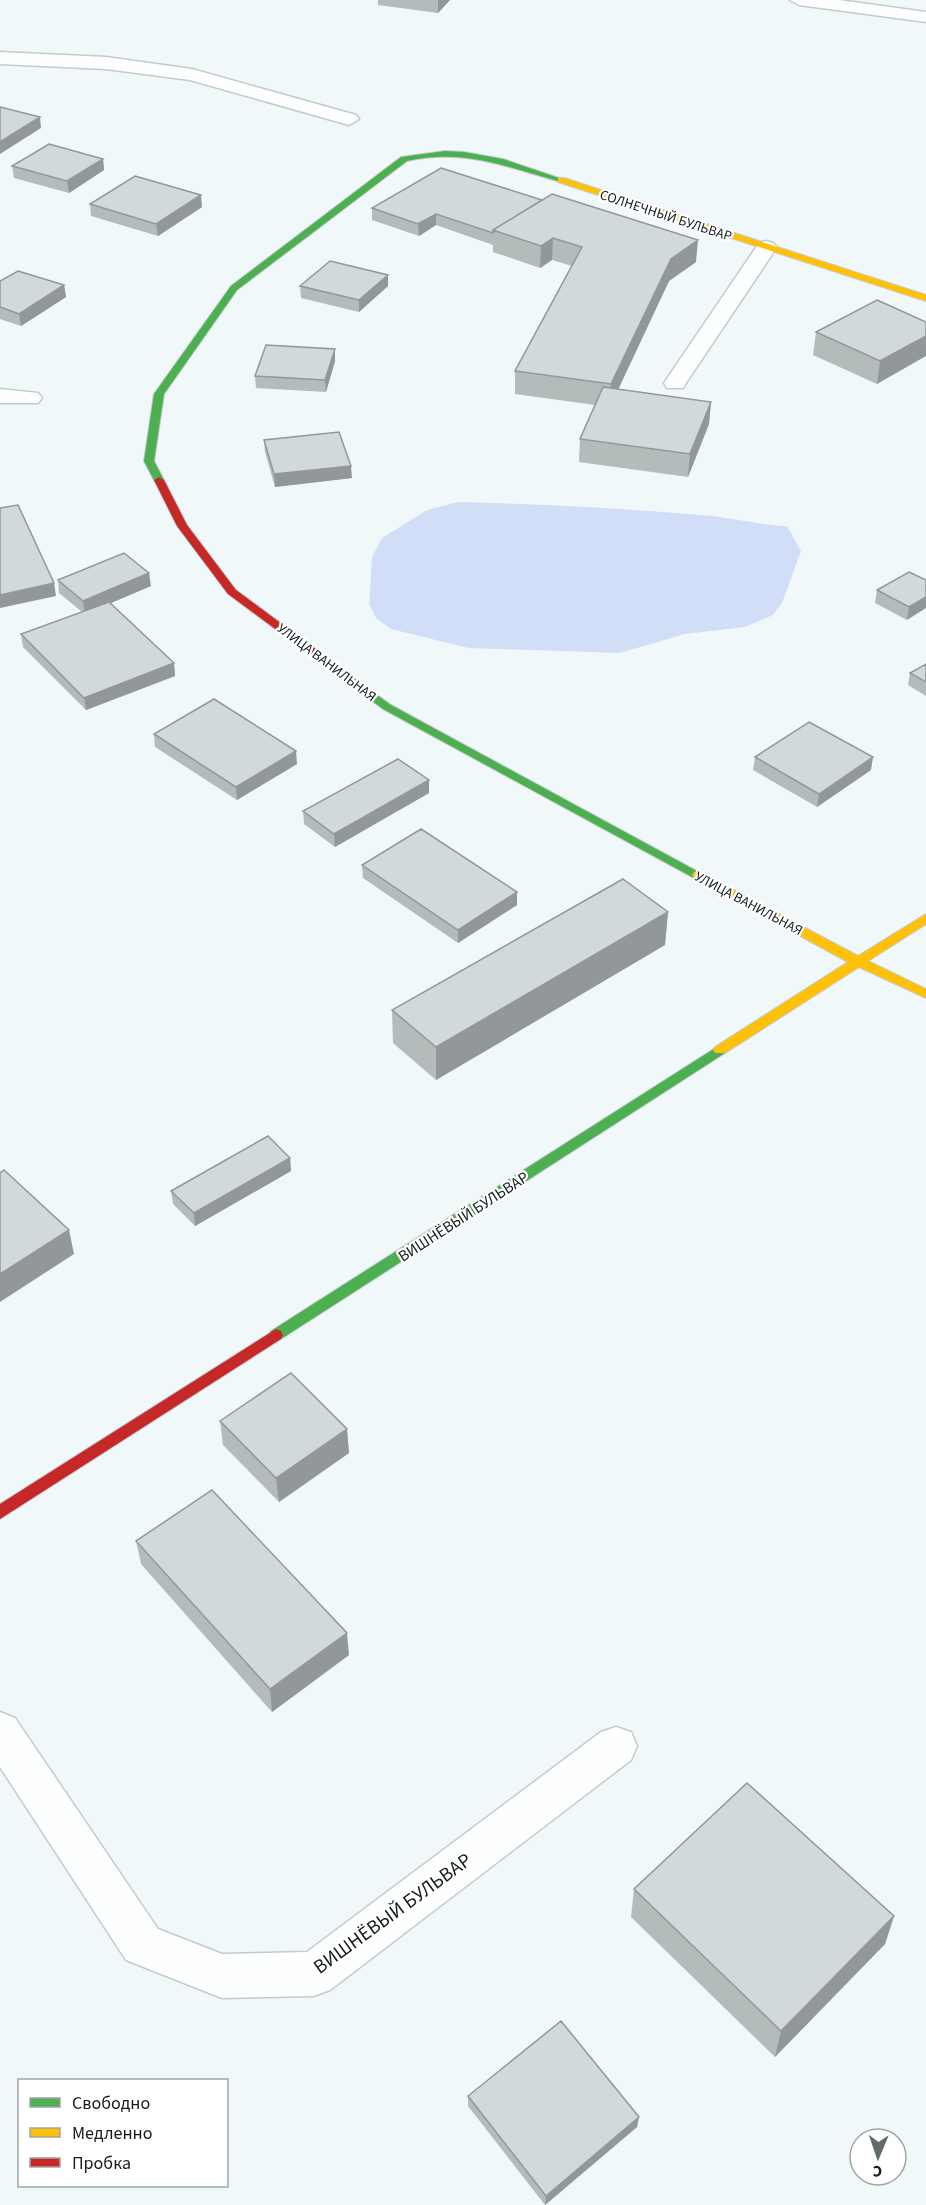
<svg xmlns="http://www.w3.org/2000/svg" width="926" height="2205" font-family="'Source Sans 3',sans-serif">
	<rect width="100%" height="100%" fill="#f1f8fa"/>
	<path fill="#d2def8" d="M458 502C539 504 620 508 701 515 730 517 758 525 787 526L801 551 782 603 773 615 745 627 685 634 620 653 468 648 391 629 376 618 369 604 372 557 382 538 427 510Z"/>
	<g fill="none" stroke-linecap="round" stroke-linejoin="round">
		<defs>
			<path id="lane" d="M766 241 773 243 777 247 686 383 683 388H667L664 383 759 243Z"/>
			<path id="street" d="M790 0H839L926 12V22L799 5Z
				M0 52 106 57 192 69 356 115 359 119 349 125 190 80 106 69 0 64Z
				M0 389 38 393 42 398 38 403H0Z
				M0 1712 15 1718 158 1929 222 1954 307 1952 601 1732 616 1727 631 1732 637 1746 631 1760 330 1990 314 1996 222 1998 126 1960 0 1767Z"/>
			<path id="fast" d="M445 151 464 152 503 159 565 180 561 182C506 167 465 148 407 161L237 290 164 394 154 461 164 480 159 483 155 482 144 461 154 394 231 286 401 157Z
				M313 649 391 705 704 875 702 878H694L383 709 309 654 308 652Z
				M720 1045 725 1047 727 1050 725 1053 281 1339 276 1341 271 1339 269 1335 271 1331Z"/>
			<path id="slow" d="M558 178H564L926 295V301L558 182Z
				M698 871 858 956 926 914V924L868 961 926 989V998L859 967 725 1053H715L713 1050 715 1047 848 962 694 878 692 875 694 872Z"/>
			<path id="jam" d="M159 477 164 480 187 525 236 590 317 650V654H309L228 594 177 526 154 480Z
				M276 1329 281 1331 283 1335 281 1339 0 1519V1504Z"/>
		</defs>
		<use href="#lane" stroke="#c3cbcd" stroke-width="3"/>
		<use href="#street" stroke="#c3cbcd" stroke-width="3"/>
		<use href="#fast" stroke="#c3cbcd" stroke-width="2"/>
		<use href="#slow" stroke="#c3cbcd" stroke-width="2"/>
		<use href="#jam" stroke="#c3cbcd" stroke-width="2"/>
		<use href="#lane" fill="#fdfefe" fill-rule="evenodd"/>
		<use href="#street" fill="#fdfefe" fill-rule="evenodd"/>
		<use href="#fast" fill="#4caf50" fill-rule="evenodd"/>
		<use href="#slow" fill="#ffc107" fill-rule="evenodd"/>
		<use href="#jam" fill="#c62828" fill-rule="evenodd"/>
	</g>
	<path fill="#b4bbbb" d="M378 0H450L438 13 378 5Z
		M103 159 104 170 69 193 14 178 12 166Z
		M441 168 696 262 669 281 618 389 711 402 709 424 688 477 579 462 580 439 595 405 515 394V371L572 266 552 260 540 268 493 252V245L436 225 419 236 372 220V208Z
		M90 204 202 207 158 236 91 216Z
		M388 275V286L359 312 301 298 300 286Z
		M0 281 64 285 66 297 21 326 0 319Z
		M926 322 877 384 813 355 816 332Z
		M335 361 326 392 256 388 255 376Z
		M264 440 352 478 275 487 265 452Z
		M58 580 151 586 111 603 174 663 175 676 86 710 23 647 21 634 82 612 59 593Z
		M926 580 907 620 875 603 877 590Z
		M926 664V696L908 685 910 673Z
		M154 734 297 764 237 800 155 747Z
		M755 757 871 770 817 807 753 770Z
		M429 793 335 847 304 824 303 811Z
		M362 865 517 905 458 943 363 878Z
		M668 912 665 945 436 1080 393 1043 392 1010Z
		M290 1158 291 1171 195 1226 173 1204 171 1191Z
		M220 1421 347 1429 349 1453 279 1502 223 1445Z
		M136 1541 349 1655 272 1712 141 1564Z
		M634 1889 894 1916 885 1944 775 2057 631 1917Z
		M468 2096 639 2117 637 2127 545 2205 468 2106Z"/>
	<path fill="#929899" d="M438 0H450L438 13Z
		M40 117 41 128 0 154V142Z
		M103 159 104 170 69 193 67 181Z
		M201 195 202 207 158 236 156 224Z
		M436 214V225L419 236 418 224Z
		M553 238 552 260 540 268 541 246Z
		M698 240 696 262 669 281 610 407 611 384 671 259Z
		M388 275V286L359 312V300Z
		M64 285 66 297 21 326 19 314Z
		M926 336V356L877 384 880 361Z
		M335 349V361L326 392 325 380Z
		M711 402 709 424 688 477 690 454Z
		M351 466 352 478 275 487 274 474Z
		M149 573 151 586 85 614 83 601Z
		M54 583 56 596 0 608V595Z
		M926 597V608L907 620 909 607Z
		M174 663 175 676 86 710 84 698Z
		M296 751 297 764 237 800 236 787Z
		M873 757 871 770 817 807 819 794Z
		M429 780V793L335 847 334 834Z
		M517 892V905L458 943V930Z
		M668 912 665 945 436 1080V1047Z
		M290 1158 291 1171 195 1226 194 1213Z
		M69 1230 74 1254 0 1302V1274Z
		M347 1429 349 1453 279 1502 276 1478Z
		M347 1633 349 1655 272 1712 270 1689Z
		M894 1916 885 1944 775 2057 781 2031Z
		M639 2117 637 2127 545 2205 546 2196Z"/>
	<path fill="#d1d9da" stroke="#929899" stroke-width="1.5" d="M0 107 40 117 0 142Z
		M49 144 103 159 67 181 12 166Z
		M441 168 542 200 493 230V233L436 214 418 224 372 208Z
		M135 176 201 195 156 224 90 204Z
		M552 194 698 240 671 259 611 384 515 371 582 247 553 238 541 246 493 230Z
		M330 261 388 275 359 300 300 286Z
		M18 271 64 285 19 314 0 307V281Z
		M877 300 926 322V336L880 361 816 332Z
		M266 345 335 349 325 380 255 376Z
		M603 387 711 402 690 454 580 439Z
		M339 432 351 466 274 474 264 440Z
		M18 505 54 583 0 595V508Z
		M124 553 149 573 83 601 58 580Z
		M909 572 926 580V597L909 607 877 590Z
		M109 602 174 663 84 698 21 634Z
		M926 664V682L910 673Z
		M214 699 296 751 236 787 154 734Z
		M809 722 873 757 819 794 755 757Z
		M398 759 429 780 334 834 303 811Z
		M421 829 517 892 458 930 362 865Z
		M623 879 668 912 436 1047 392 1010Z
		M268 1136 290 1158 194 1213 171 1191Z
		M4 1170 69 1230 0 1274V1173Z
		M291 1373 347 1429 276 1478 220 1421Z
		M212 1490 347 1633 270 1689 136 1541Z
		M747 1783 894 1916 781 2031 634 1889Z
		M561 2021 639 2117 546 2196 468 2096Z"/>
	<g text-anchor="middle" stroke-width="4.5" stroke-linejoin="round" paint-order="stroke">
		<g font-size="14" fill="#151d1f" stroke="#fff">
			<text transform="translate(666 215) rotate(18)" y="5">СОЛНЕЧНЫЙ БУЛЬВАР</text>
			<text transform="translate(327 662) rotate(37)" y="5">УЛИЦА ВАНИЛЬНАЯ</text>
			<text transform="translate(749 903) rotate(28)" y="5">УЛИЦА ВАНИЛЬНАЯ</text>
		</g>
		<g font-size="16" fill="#151d1f" stroke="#fff">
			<text transform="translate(463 1216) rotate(-33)" y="6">ВИШНЁВЫЙ БУЛЬВАР</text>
		</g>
		<g font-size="20" fill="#151d1f" stroke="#fff">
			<text transform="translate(392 1913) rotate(-36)" y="7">ВИШНЁВЫЙ БУЛЬВАР</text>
		</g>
	</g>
	<rect x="18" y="2079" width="210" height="108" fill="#ffffff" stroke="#a1a5a5" stroke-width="1.5"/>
	<rect x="30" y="2098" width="30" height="9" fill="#4caf50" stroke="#a1a5a5" stroke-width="1.5"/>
	<text x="72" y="2109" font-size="18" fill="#151d1f">Свободно</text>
	<rect x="30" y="2128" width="30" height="9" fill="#ffc107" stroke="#a1a5a5" stroke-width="1.5"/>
	<text x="72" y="2139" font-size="18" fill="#151d1f">Медленно</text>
	<rect x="30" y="2158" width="30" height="9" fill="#c62828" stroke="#a1a5a5" stroke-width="1.5"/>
	<text x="72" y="2169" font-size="18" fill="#151d1f">Пробка</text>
	<g transform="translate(878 2157) rotate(182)"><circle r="28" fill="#ffffff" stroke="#a1a5a5" stroke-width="1.5"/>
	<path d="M0-4.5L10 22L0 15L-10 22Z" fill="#626a6c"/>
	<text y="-9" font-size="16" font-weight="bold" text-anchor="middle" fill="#151d1f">С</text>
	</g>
</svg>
